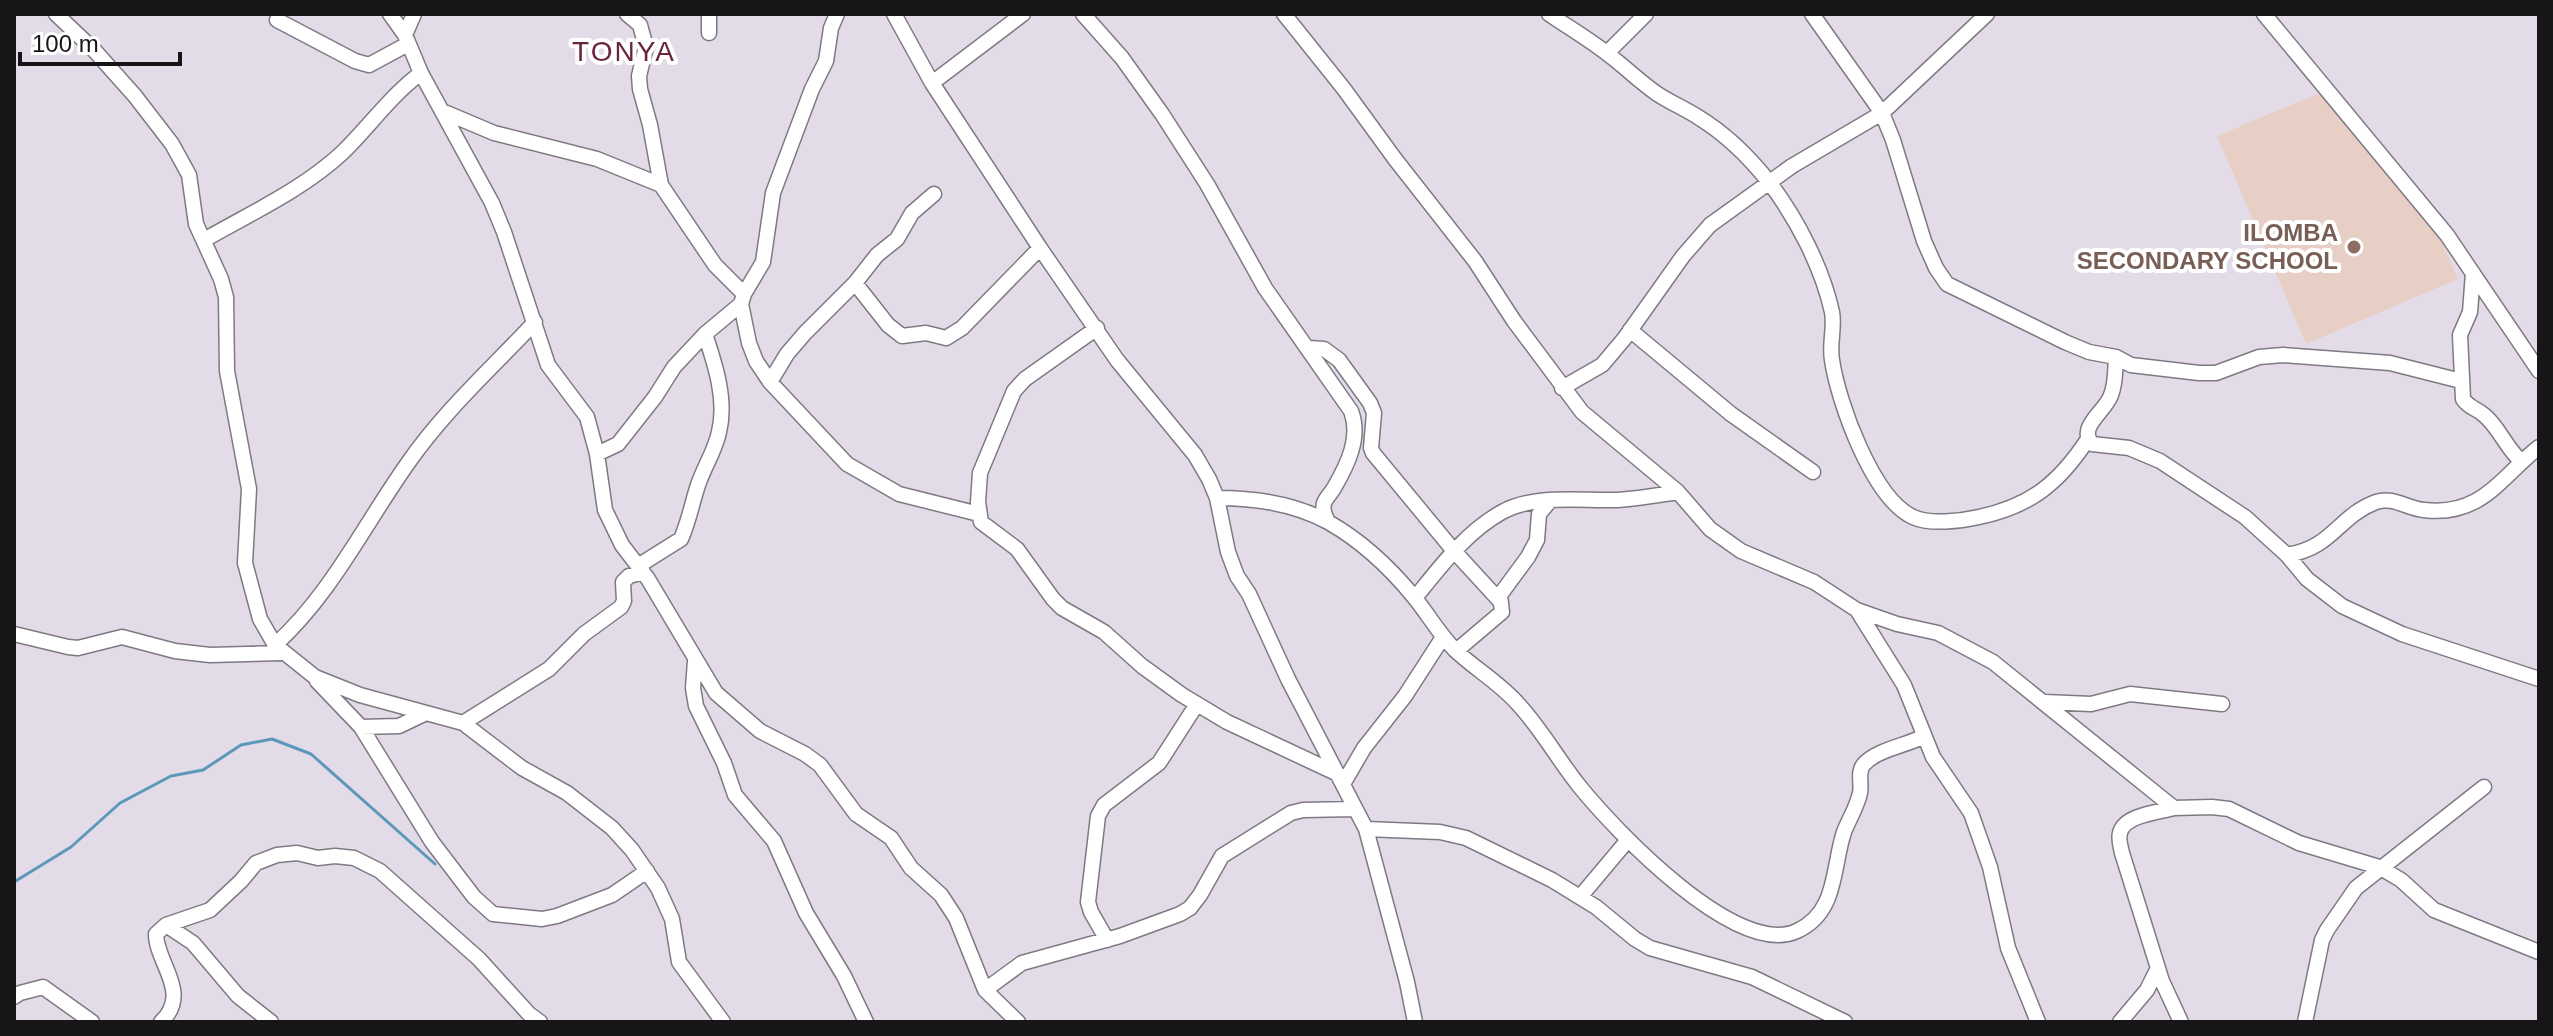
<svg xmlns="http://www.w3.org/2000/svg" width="2553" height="1036" font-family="Arial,sans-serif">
	<rect width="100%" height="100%" fill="#e3dce8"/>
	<path fill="#e8cfc6" d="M2322 92 2430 215 2458 279 2306 344 2217 136Z"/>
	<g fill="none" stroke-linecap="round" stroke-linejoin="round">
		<path stroke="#5c98b9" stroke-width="3" d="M14 882 71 847 120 803 171 776 203 770 241 745 272 739 311 754 435 864"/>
		<defs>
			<path id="minor" d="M56 14 94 50 135 96 172 144 189 175 196 224 221 279 226 297 227 371 249 489 245 563 260 619 275 645 315 677 360 695 463 723 522 768 567 793 612 828 632 850 658 888 672 919 679 962 723 1022
				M390 14 405 35 421 73 492 203 504 232 548 365 587 417 597 454 605 510 622 545 648 579 716 693 760 731 805 754 820 765 856 814 891 838 911 868 941 895 956 918 985 990 1018 1022
				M627 14 640 25 646 47 639 76 640 89 650 125 661 185 715 265 744 294
				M837 14 831 28 826 61 812 89 773 193 763 262 744 294 741 304 749 343 756 361 770 382 847 464 899 494 979 514
				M894 14 932 83 1040 248 1117 360 1195 455 1209 479 1217 498 1228 552 1237 576 1249 594 1288 679 1366 829 1407 982 1415 1022
				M1083 14 1122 58 1162 114 1207 184 1265 288 1351 411C1361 437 1348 464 1334 488 1331 493 1326 498 1324 503 1322 510 1325 516 1328 522
				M1284 14 1344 89 1395 159 1475 261 1514 321 1582 412 1678 492 1710 529 1741 551 1814 582 1857 610 1897 624 1938 633 1993 662 2174 808 2212 807 2229 809 2299 843 2379 867 2401 880 2434 910 2539 952
				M1549 14C1568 27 1590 40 1609 55 1625 67 1639 81 1656 93 1669 102 1684 108 1698 117 1724 133 1750 158 1769 182 1797 219 1822 267 1832 312 1835 328 1829 344 1832 360 1838 402 1873 499 1913 517 1930 525 1961 521 1979 517 2031 506 2059 483 2088 439
				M1812 14 1882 113 1893 140 1924 241 1936 268 1947 284 2065 342 2089 352 2116 357 2131 365 2199 373H2216L2259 357 2283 355 2390 363 2461 381
				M2264 14 2447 235 2539 371
				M277 20 355 61 369 65 408 44
				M709 33V14
				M405 35 414 14
				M1607 53 1646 14
				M932 83 1023 14
				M442 111 494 133 597 159 661 185
				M204 240C251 213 302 190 342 153 369 127 390 96 421 73
				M2473 273 2470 312 2460 335 2463 399C2469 408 2476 408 2484 415 2499 427 2506 448 2521 461
				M855 283 888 325 902 336 926 333 946 338 962 328 1040 248
				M1097 328 1025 379 1014 391 980 473 978 502 981 522 1017 549 1053 599 1062 608 1104 632 1142 666 1182 695 1227 722 1338 774
				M1630 330 1731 414 1813 472
				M1309 348 1324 349 1339 360 1370 403 1374 413 1371 448 1373 453 1454 551 1499 600
				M2116 357C2115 369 2116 383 2111 395 2106 411 2077 427 2092 444L2129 448 2160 461 2245 517 2287 555 2307 579 2342 606 2402 634 2539 679
				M770 382 787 354 805 333 855 283 877 255 897 239 912 213 934 194
				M1562 388 1602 365 1624 339 1683 256 1710 225 1792 166 1882 113 1987 14
				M597 454 618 444 655 397 674 367 705 334 741 304
				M1217 498C1255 498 1294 503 1328 522 1360 540 1391 569 1414 597 1428 614 1439 634 1455 650 1475 669 1500 683 1519 705 1542 730 1559 761 1580 787 1615 830 1737 959 1797 931 1838 912 1832 868 1844 832 1849 819 1857 807 1860 793 1862 783 1857 772 1864 764 1878 749 1906 746 1924 736
				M2287 555C2333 548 2338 516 2376 502 2393 496 2408 509 2424 510 2481 517 2500 478 2539 447
				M638 566 681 539C689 521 692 503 698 485 704 467 715 451 719 432 727 400 715 364 705 334
				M1415 598C1440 567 1466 532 1502 512 1534 494 1581 501 1617 500 1637 499 1658 495 1678 492
				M1857 610 1904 685 1933 757 1971 813 1990 867 2008 948 2038 1022
				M14 634 68 647 78 648 122 637 175 651 210 655 282 653
				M275 645C332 593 364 525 408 463 444 411 492 368 535 322
				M1456 651 1502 612 1500 595 1528 557 1537 540 1539 514 1549 502
				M695 661 693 688 696 706 724 763 735 795 774 841 806 913 844 976 866 1022
				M317 681 361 727 432 842 474 897 493 914 542 919 557 916 612 895 647 871
				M2045 702 2091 704 2130 694 2222 704
				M463 723 549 669 584 634 621 607 624 601 623 582 629 576 643 572
				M361 727 399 726 424 714
				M1343 784 1364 748 1405 696 1443 637
				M2174 808C2159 812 2124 815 2120 833 2118 839 2121 848 2122 853L2162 981 2181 1022
				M1366 829 1440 832 1466 838 1552 880 1596 907 1635 939 1650 948 1752 977 1845 1022
				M1580 897 1627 841
				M166 925 193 943 238 996 271 1022
				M1107 940 1091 912 1088 902 1098 816 1104 805 1159 763 1197 704
				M985 990 1022 963 1120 936 1180 914 1190 908 1200 895 1222 856 1291 813 1303 810 1355 809
				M14 997 20 993 43 987 92 1022
				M161 1022C192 993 156 963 156 934L166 925 210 910 241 881 256 863 277 855 297 853 318 858 335 856 354 858 380 871 479 959 529 1014 540 1022
				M2120 1022 2147 990 2158 968
				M2305 1022 2322 940 2327 930 2356 888 2484 787"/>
		</defs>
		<use href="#minor" stroke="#7f7983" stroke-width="17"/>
		<use href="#minor" stroke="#fff" stroke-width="14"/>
	</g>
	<circle fill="#8d6e63" stroke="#fff" stroke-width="3" cx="2354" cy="247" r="8"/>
	<g text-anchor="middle" stroke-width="8" stroke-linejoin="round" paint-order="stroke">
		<g font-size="24" font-weight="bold" fill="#785e54" stroke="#fff" text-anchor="end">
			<text x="2338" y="241">ILOMBA<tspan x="2338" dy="28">SECONDARY SCHOOL</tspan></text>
		</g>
		<g font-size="28" letter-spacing="2" fill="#6a263d" stroke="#fff">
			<text x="624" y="61">TONYA</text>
		</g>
	</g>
	<rect width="2553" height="1036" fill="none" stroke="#181519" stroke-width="32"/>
	<path d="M20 52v12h160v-12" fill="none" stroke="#181519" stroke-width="4"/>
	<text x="32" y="52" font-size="24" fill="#181519" stroke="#ffffff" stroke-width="6" paint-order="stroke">100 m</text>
</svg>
